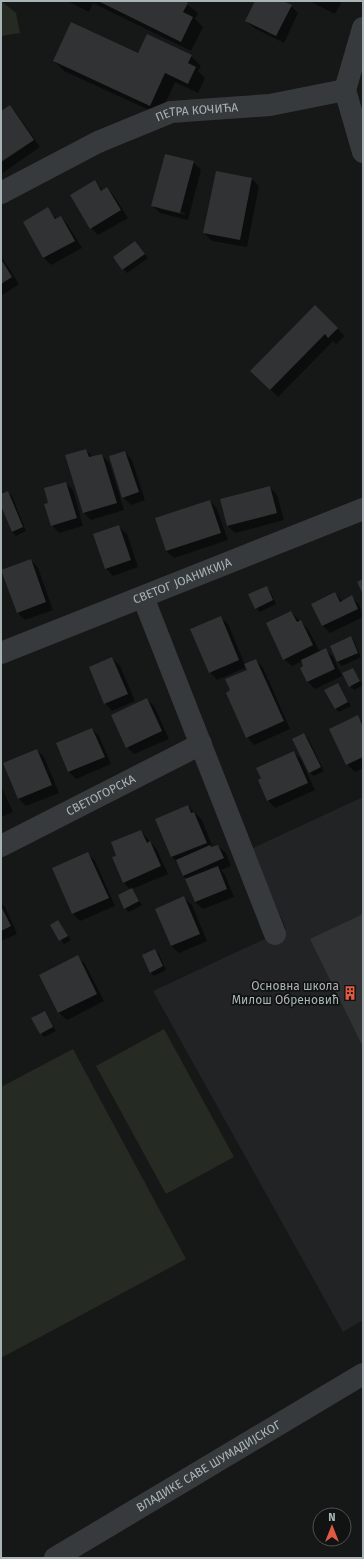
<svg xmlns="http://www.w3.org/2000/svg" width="364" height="1559" font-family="'Fira Sans',sans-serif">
	<rect width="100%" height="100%" fill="#161717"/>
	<path fill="#222324" d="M363 797V1320L343 1332 153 991 286 929 251 849Z"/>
	<path fill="#252a22" d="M1 1 16 13 20 33 1 36Z
		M164 1029 234 1157 166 1194 96 1066Z
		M73 1049 186 1259 1 1358V1087Z"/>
	<path fill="#0007" fill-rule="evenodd" d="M67 1H183L198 13 195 19 203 27 191 51 93 3 89 12Z
		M256 1H281L291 6 298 13 284 43 254 28 246 21Z
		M309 1H342L335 14Z
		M139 55 191 56 201 66 198 71 205 78 198 93 175 82 160 115 64 71 54 61Z
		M10 106 17 114 40 147 1 174V112Z
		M193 162 201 170 188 220 160 213 152 205ZM160 207 185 213V215L160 209Z
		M252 179 259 186 247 247 212 241 204 233Z
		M95 182 103 191 107 188 114 196 128 218 98 235 91 228Z
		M48 209 57 219 61 217 68 225 82 248 51 265 44 258 24 222Z
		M135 242 148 258 127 273 114 257Z
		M1 256 19 284 1 296Z
		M315 307 345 336 336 344 333 341 278 397 252 371Z
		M86 450 93 457 101 455 109 462 124 510 91 520 84 513Z
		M125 452 132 460 145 500 131 505 123 497Z
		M66 483 73 490 83 526 59 533 52 525 50 503Z
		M270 487 277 495 284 520 235 533 227 525Z
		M8 492 12 496 26 531 16 536 12 532 1 503V495Z
		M210 501 217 509 228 540 174 558 166 551Z
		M119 527 127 534 138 567 113 576 106 568Z
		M31 560 38 568 53 610 25 620 17 612Z
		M267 587 270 591 276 604 260 612 256 608Z
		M335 593 342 601 351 597 359 604 363 617 330 633 323 626 312 605Z
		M291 612 308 629 320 652 326 650 333 657 342 676 315 689 308 682 301 668 305 667 302 661 292 666 284 659Z
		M220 617 228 624 245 665 256 660 263 668 290 729 254 745 247 737 231 691 248 670 247 667 217 680 210 672Z
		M350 637 354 641 361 657 342 666 338 662 331 647Z
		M112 658 120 666 135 701 112 711 105 703Z
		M353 669 363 685 354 690 350 686Z
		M338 684 351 706 339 712 336 709Z
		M147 699 154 706 169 739 134 754 127 747Z
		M357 717 363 722V768L355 772 347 764Z
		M92 729 99 736 111 764 76 779 69 772 57 744Z
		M304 735 308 738 324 771 314 776 310 773 294 739Z
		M37 750 44 757 59 793 26 806 19 799 4 763Z
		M294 752 301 760 315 790 275 808 268 800Z
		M1 786 13 812 1 817Z
		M188 806 202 820 213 848 218 846 226 853 231 866 221 870 225 875 234 897 203 909 195 902 187 880 183 876 178 863 172 857Z
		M141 831 157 850 168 874 132 889 142 905 129 912 125 908 131 890 123 882Z
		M88 854 95 861 115 906 80 921 73 914 53 869Z
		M184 898 192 905 207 941 179 953 171 946Z
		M1 903 5 907 17 934 1 941Z
		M58 921 71 940 64 944 51 925Z
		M155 950 159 954 166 970 154 976 150 972Z
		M78 957 85 964 104 1001 67 1020 59 1013 40 976Z
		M44 1012 56 1031 44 1037 41 1033Z"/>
	<path fill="#313233" d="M98 1H185L188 3 183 12 193 17 181 42Z
		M255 1H283L292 5 276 36 245 21Z
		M71 22 138 53 147 34 192 55 188 63 196 67 188 84 165 73 150 106 53 61Z
		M10 105 34 140 1 162V111Z
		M165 154 194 161 180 213 151 206Z
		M216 171 252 178 240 240 203 233Z
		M95 180 101 191 107 187 121 210 90 229 70 195Z
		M48 207 55 219 61 216 75 241 43 258 23 222Z
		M135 241 145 254 122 270 113 257Z
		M1 259 12 277 1 284Z
		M315 305 338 328 328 338 325 334 270 390 250 371Z
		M86 449 89 457 102 454 117 503 83 513 65 455Z
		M125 451 139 492 122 498 109 456Z
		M66 482 77 518 51 526 44 504 48 503 44 488Z
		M270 486 277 513 227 526 220 499Z
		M8 491 23 527 12 532 1 506V494Z
		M210 500 221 533 166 551 155 518Z
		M119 525 131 560 105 569 93 534Z
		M31 559 46 602 17 613 1 570Z
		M363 579V594L357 582Z
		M267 586 273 600 255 609 248 594Z
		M335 592 340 602 352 595 358 609 322 626 311 604Z
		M291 611 297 622 301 620 313 645 283 660 266 623Z
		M221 616 239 660 209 673 190 629Z
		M351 636 358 653 337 662 330 646Z
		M326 648 335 669 307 682 300 668 303 666 301 660Z
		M112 657 128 694 104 704 89 667Z
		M256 659 284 721 246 738 226 693 230 690 225 679 247 670 244 664Z
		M353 668 360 681 349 687 342 673Z
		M338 683 348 702 335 709 324 690Z
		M147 698 162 731 126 748 111 715Z
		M358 715 363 727V757L346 765 329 729Z
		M92 728 105 757 68 772 56 743Z
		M304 733 321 767 309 773 292 739Z
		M37 749 52 785 18 799 3 763Z
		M294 751 308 783 267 801 258 780 261 778 256 768Z
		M188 805 191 813 194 812 207 843 171 857 155 819Z
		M141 830 147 843 150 841 161 866 123 883 112 857 116 856 111 842Z
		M210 845 211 847 218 845 224 858 183 876 176 860Z
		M88 852 109 898 72 914 52 868Z
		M218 866 227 889 195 902 185 879Z
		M132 888 139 901 124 909 118 895Z
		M184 896 200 934 171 946 155 909Z
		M1 906 11 926 1 931Z
		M363 914V1047L310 939Z
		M58 920 68 936 59 941 50 925Z
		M155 949 163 966 150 973 142 955Z
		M78 955 97 994 58 1013 39 975Z
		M45 1011 53 1027 40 1034 31 1018Z"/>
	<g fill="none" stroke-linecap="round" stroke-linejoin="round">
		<g stroke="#373a3c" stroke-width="22">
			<path d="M345 90 363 152"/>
			<path id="s1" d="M1 193 98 142 171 112 270 105 345 90 363 28"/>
			<path d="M143 597 275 934"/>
			<path id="s2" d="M1 653 363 509"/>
			<path id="s3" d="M1 846 201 744"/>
			<path id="s4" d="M55 1558 363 1374"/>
		</g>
	</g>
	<defs>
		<symbol id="building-bare" viewBox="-9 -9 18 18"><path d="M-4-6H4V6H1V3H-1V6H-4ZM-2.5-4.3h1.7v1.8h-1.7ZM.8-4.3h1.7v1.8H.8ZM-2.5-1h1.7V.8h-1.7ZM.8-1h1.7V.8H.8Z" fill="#e15a44" stroke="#111212" stroke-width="2.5" paint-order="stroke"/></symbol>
	</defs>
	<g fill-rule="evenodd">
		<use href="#building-bare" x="340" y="983" width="20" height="20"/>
	</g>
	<g text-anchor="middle" stroke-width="3.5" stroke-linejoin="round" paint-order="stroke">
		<g font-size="12" fill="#a9b4b6" stroke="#111212">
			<text dy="4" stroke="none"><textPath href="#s1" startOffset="214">ПЕТРА КОЧИЋА</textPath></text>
			<text dy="4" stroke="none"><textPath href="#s2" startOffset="195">СВЕТОГ ЈОАНИКИЈА</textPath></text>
			<text dy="4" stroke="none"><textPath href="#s3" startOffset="112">СВЕТОГОРСКА</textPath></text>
			<text dy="4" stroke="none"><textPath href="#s4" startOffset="179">ВЛАДИКЕ САВЕ ШУМАДИЈСКОГ</textPath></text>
		</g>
		<g font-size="12" fill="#a9b4b6" stroke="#111212" text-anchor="end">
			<text x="339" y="990">Основна школа<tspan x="339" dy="14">Милош Обреновић</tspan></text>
		</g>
	</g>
	<rect width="364" height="1559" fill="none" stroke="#a9b4b6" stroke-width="4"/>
	<g transform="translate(332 1527)"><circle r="19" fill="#111212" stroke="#4e5354"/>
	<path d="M0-3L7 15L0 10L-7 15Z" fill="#e15a44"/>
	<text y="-6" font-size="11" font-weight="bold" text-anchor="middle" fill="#a9b4b6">N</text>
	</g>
</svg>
